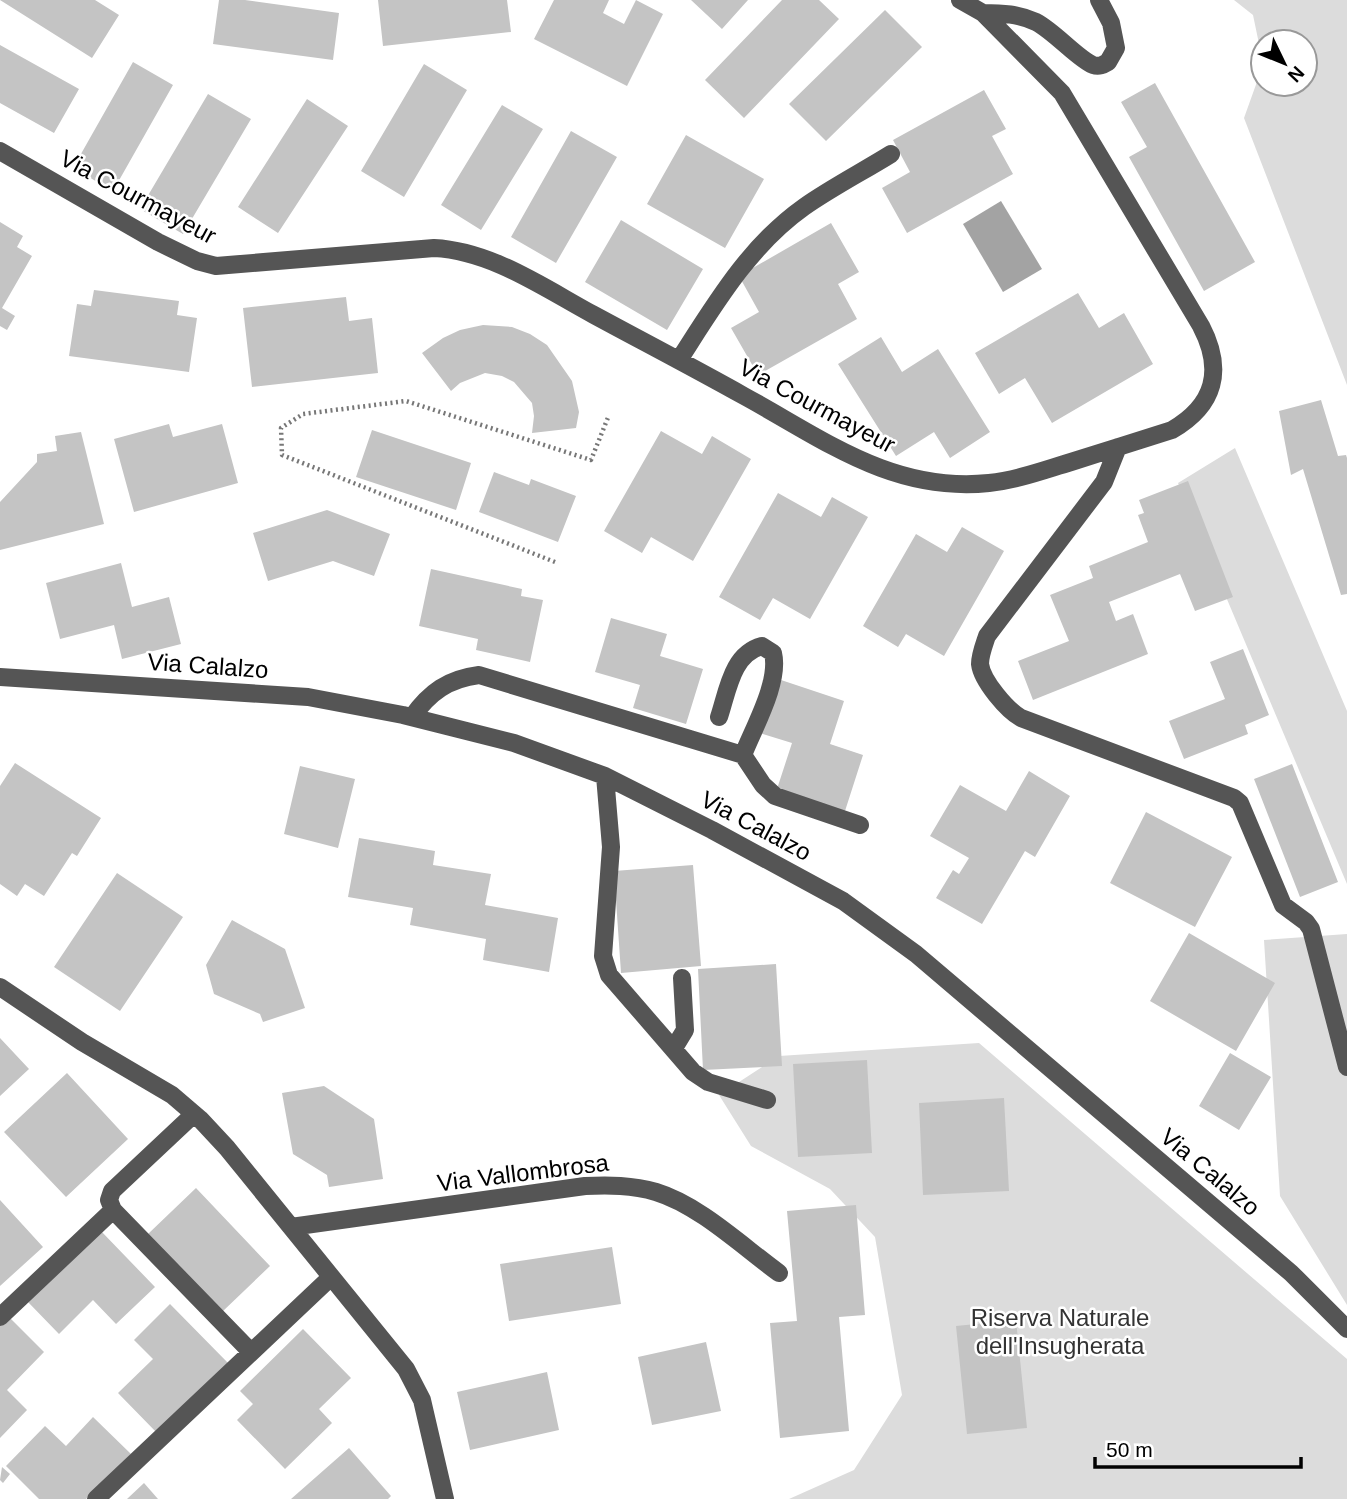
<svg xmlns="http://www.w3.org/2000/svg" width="1347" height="1499" font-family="Helvetica,sans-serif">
	<rect width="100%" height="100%" fill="#fff"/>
	<path fill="#dcdcdc" d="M1234 0H1347V385L1244 118 1263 65V84H1305V42H1263V63L1253 15Z
		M1235 448 1347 711V884L1178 483Z
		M1347 934V1305L1280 1196 1264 940Z
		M979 1043 1347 1359V1499H789L854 1470 902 1395 875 1237 830 1189 751 1146 719 1095 779 1056Z"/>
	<path fill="#a3a3a3" d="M1001 201 1042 269 1003 292 963 224Z"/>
	<path fill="#c4c4c4" d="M0 0H95L119 15 92 58Z
		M219 0H245L339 13 333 60 213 44Z
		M378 0H507L511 32 383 46Z
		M554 0H609L603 13 624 24 636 0 663 14 627 86 534 39Z
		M691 0H748L722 29Z
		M782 0H819L839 19 744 118 705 80Z
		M885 10 922 47 826 141 789 104Z
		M0 45 79 89 54 133 0 103Z
		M133 62 173 85 113 191 73 168Z
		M424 64 467 90 404 197 361 171Z
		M1155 83 1255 262 1204 291 1129 157 1147 147 1121 102Z
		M984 90 1006 129 992 136 1013 174 907 233 882 188 910 172 893 140Z
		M208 94 251 119 183 234 140 209Z
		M307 99 348 126 278 233 238 207Z
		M502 105 543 129 481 230 441 205Z
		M571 131 617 157 556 263 511 237Z
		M686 135 764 179 725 248 647 204Z
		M621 220 703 269 667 330 585 282Z
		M0 222 23 236 17 247 32 256 2 308 15 316 7 330 0 326Z
		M831 223 859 272 838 284 857 319 758 375 731 328 759 312 739 276Z
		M94 290 179 301 177 315 197 318 189 372 69 356 77 304 91 306Z
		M1078 293 1099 328 1124 313 1153 364 1052 423 1025 378 999 394 975 353Z
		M346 297 349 321 372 318 378 373 252 387 243 308Z
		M483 325 512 327 530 334 547 345 572 381 579 412 576 428 532 433 534 416 532 403 514 382 502 376 485 373 460 383 451 391 422 353 443 338 460 330Z
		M881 337 902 372 938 349 990 432 950 458 934 432 896 456 838 364Z
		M1321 400 1338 456 1346 455 1347 458V594L1341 595 1303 469 1291 475 1279 411Z
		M169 424 173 437 222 424 238 483 134 512 114 439Z
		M372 430 471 463 456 510 356 477Z
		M661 431 702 454 712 436 751 459 693 561 651 537 642 553 604 531Z
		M81 432 104 524 0 550V502L37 462V454L57 451 55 436Z
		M494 472 529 485 531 479 576 496 558 542 479 512Z
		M1188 481 1233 597 1195 611 1180 574 1109 602 1116 621 1133 614 1148 654 1033 700 1018 661 1069 641 1050 595 1093 578 1089 566 1148 542 1138 515 1144 513 1139 500Z
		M778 493 821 517 832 497 868 517 810 619 773 598 760 620 719 597Z
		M327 510 390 534 374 576 333 561 268 581 253 533Z
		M962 527 1004 551 944 656 906 634 898 647 863 626 916 534 947 552Z
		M121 563 132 607 169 597 181 644 122 659 114 625 60 639 46 583Z
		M431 569 522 589 521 596 543 600 530 662 476 650 478 639 419 626Z
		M611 618 667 634 660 656 703 669 686 724 633 708 640 685 595 672Z
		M1243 649 1269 715 1245 725 1248 734 1184 759 1169 721 1225 699 1210 662Z
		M778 679 844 701 830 744 863 755 845 811 777 789 792 743 760 733Z
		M15 763 101 818 77 856 72 853 44 896 25 884 17 896 0 884V786Z
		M1292 764 1338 882 1300 897 1254 779Z
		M300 766 355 779 338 848 284 834Z
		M1029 771 1070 796 1035 857 1025 851 982 924 936 898 953 870 959 874 969 858 930 836 960 785 1006 811Z
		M1146 812 1232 857 1195 927 1110 883Z
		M359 838 435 851 433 865 491 874 485 905 558 918 549 972 483 960 486 939 410 925 413 908 348 897Z
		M693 865 701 966 621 973 614 871Z
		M117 873 183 917 120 1011 54 967Z
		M232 920 285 949 305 1008 263 1022 260 1014 214 994 206 965Z
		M1189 933 1275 983 1236 1051 1150 1001Z
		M776 964 782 1066 703 1070 698 969Z
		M0 1038 29 1069 0 1096Z
		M1230 1053 1271 1077 1239 1130 1199 1106Z
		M867 1060 872 1153 798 1157 793 1064Z
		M67 1073 128 1139 66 1197 4 1132Z
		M324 1086 374 1119 383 1179 329 1187 327 1175 293 1154 282 1093Z
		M1004 1098 1009 1191 923 1195 919 1103Z
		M196 1188 270 1266 222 1312 148 1234Z
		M0 1200 43 1247 0 1286Z
		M856 1205 865 1315 839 1317 849 1431 780 1438 770 1323 797 1321 787 1211Z
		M100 1230 155 1287 116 1324 93 1300 59 1334 27 1301Z
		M612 1247 621 1304 509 1321 500 1264Z
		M170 1304 229 1364 158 1434 118 1393 153 1359 134 1340Z
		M5 1313 44 1352 7 1390 27 1410 0 1438V1319Z
		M1016 1320 1027 1428 967 1434 956 1326Z
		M303 1329 351 1378 319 1409 332 1423 285 1469 237 1420 253 1404 240 1391Z
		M706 1342 721 1411 652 1425 638 1357Z
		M547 1372 559 1430 470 1450 457 1392Z
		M93 1417 131 1454 86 1499H39L6 1466 45 1426 66 1446Z
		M349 1448 391 1496 388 1499H291Z
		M2 1467 10 1474 3 1483 0 1480Z
		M144 1483 158 1499H127Z"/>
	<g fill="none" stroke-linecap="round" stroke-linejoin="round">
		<path stroke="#777" stroke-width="4.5" stroke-dasharray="2 3.5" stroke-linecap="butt" d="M555 562 282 455 281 428 303 414 406 401 591 460 609 415"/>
		<path stroke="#555" stroke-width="18" d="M983 13C1002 13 1019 14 1036 22 1055 32 1078 59 1093 65 1099 67 1103 65 1108 62L1116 48 1111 23 1099 0
			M0 151 158 242 197 261 216 266 434 248C492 251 544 288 594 315 644 342 694 368 744 396 823 439 892 493 989 483 1017 480 1044 470 1071 462 1105 451 1138 441 1172 430 1215 405 1224 370 1201 326L1062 93 983 13 960 0
			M679 360C715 304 749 246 804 207 831 188 862 172 891 154
			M1118 447 1104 482 987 636C984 645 980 655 980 664 982 681 1007 710 1021 718L1234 798 1240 803 1283 905 1306 922 1311 929 1347 1067
			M0 677 308 697 403 715 514 743 605 776 712 830 843 901 916 954 1291 1273 1347 1329
			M412 717C430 692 448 679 479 675L743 755 763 785 775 796 860 825
			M719 717C728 690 732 654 762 646L773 653C780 682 754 727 743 755
			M605 776 611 847 603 956 609 975 693 1072 708 1082 767 1100
			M0 987 82 1042 172 1095 200 1119 227 1148 406 1369 422 1400 445 1499
			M674 1048 685 1030 682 978
			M113 1210 251 1352
			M291 1227 585 1186C609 1185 632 1185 656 1192 699 1205 742 1246 779 1273
			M0 1317 113 1210 109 1200 112 1191 194 1114
			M96 1499 330 1278"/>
	</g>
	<g text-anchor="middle" stroke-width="5" stroke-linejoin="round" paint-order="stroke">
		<g font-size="24" fill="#000" stroke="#fff">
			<text transform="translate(138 197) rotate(28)" y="8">Via Courmayeur</text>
			<text transform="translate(817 406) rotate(28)" y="8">Via Courmayeur</text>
			<text transform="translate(208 666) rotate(4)" y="8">Via Calalzo</text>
			<text transform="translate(756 826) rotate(28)" y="8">Via Calalzo</text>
			<text transform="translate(1210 1172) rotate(40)" y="8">Via Calalzo</text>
			<text transform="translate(523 1173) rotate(-7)" y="8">Via Vallombrosa</text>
		</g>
		<g font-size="24" fill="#333" stroke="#fff">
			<text x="1060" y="1326">Riserva Naturale<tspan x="1060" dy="28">dell'Insugherata</tspan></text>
		</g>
	</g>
	<g transform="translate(1284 63) rotate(133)"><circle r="33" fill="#ffffff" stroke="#999999" stroke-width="2"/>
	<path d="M0-5L12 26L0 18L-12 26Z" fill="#000000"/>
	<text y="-10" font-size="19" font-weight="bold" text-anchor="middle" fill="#000000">N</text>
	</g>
	<path d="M1095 1457v10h206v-10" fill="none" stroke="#000000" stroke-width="3.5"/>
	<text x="1106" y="1457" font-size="21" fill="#000000" stroke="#ffffff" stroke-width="5" paint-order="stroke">50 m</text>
</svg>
